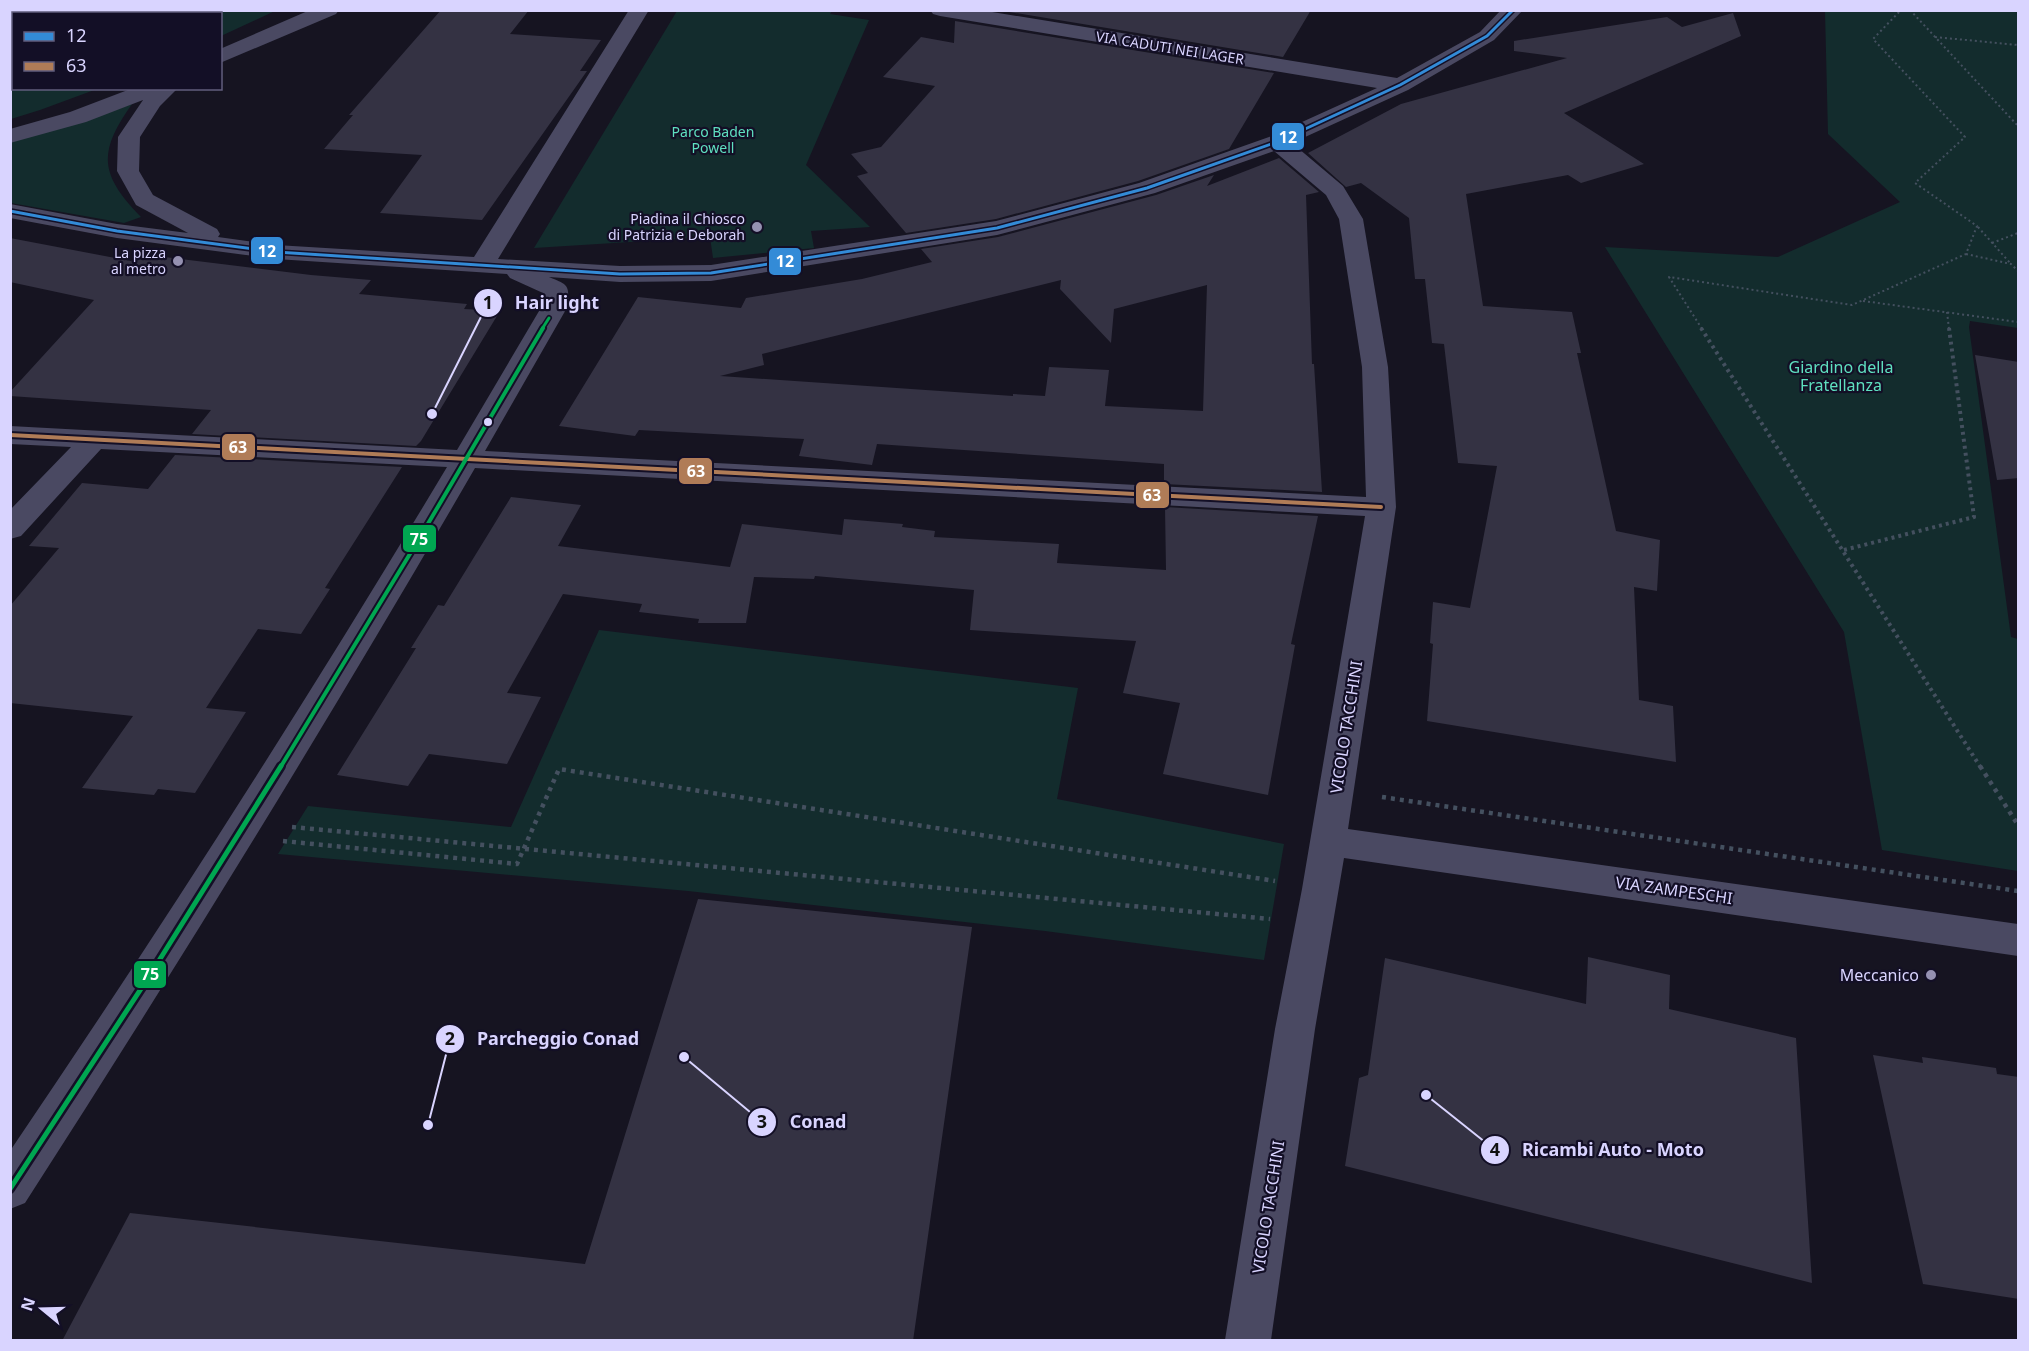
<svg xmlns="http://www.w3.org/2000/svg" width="2029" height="1351" font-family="'Noto Sans',sans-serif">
	<rect width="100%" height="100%" fill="#161421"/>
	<path fill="#132c2d" d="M93 11V10L275 11 221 36 220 14 88 13Z
		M677 11H832L830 14 869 20 806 165 870 227 811 231 814 248 713 258 710 237 534 248Z
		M1825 11H2018V328L1970 321 1969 327 2011 637 2018 639V871L1882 850 1844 632 1605 247 1778 257 1900 202 1828 134Z
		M13 55 14 88 97 89 40 110 11 119 10 57Z
		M132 104C97 153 100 175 141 217L124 223 11 203 10 141 84 121Z
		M599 630 1078 688 1057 799 1284 844 1264 960 1045 931 688 891 278 854 308 806 511 827Z"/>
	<path fill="#343243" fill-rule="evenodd" d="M441 10H529L510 34 601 40 580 71H587L482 220 380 213 422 155 324 149 353 115H349Z
		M997 10H1311L1283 57Z
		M1733 13 1741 36 1564 113 1644 164 1581 183 1568 175 1466 194 1483 306 1572 312 1581 353H1577L1616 531 1660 540 1657 591 1634 587 1639 700 1673 706 1676 762 1427 721 1433 644 1430 643 1433 602 1470 608 1497 466 1458 463 1444 344 1432 343 1425 279H1415L1409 218 1361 183 1346 187 1308 153 1401 104 1567 58 1514 51V41L1667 17 1682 27Z
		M955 21 1274 73 1229 149 1138 181 996 219 906 233 857 176 868 173 851 154 881 147 935 86 883 77 921 37 954 43Z
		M1279 158 1319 192 1306 195 1312 364H1314L1322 492 1164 484V464L877 444 872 465 799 456 804 439 639 430 635 436 559 426 638 297 741 308 746 298 862 279 932 262 921 249 998 237 1156 195 1214 175 1207 186ZM1061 280 1060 289 1111 343 1114 309 1207 285 1203 411 1105 406 1109 370 1049 367 1045 396 1013 394V396L720 376 764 365 762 354Z
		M10 238 131 261 140 254 311 275 371 280 359 294 467 304 464 309 500 311 421 441 416 446 192 434 211 410 10 396V392L94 300 10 282Z
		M1975 355 2019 362V478L1997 480Z
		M175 455 402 467 325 588 330 589 301 634 258 629 206 708 246 712 195 793 158 789 154 795 82 788 133 716 10 703V606L59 548 29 546 82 483 148 489Z
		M511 497 581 505 558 546 730 567 742 524 842 535 844 519 903 524 902 527 935 531 934 537 1059 544 1057 563 1166 570 1165 507 1318 516 1291 644 1295 645 1268 795 1163 774 1180 703 1123 693 1136 641 970 630 974 590 815 576 814 579 754 577 746 623H698L699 619 639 612 642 604 563 594 507 693 541 697 507 764 429 754 408 786 337 775 416 648H411L438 605 444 606Z
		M698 899 972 927 913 1341H62L130 1213 585 1264Z
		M1588 957 1670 975 1669 1009 1796 1038 1812 1283 1345 1166 1359 1078 1368 1075 1385 958 1586 1004Z
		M1873 1055 1923 1063 1922 1057 1996 1068 1997 1074 2019 1077V1299L1923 1284Z"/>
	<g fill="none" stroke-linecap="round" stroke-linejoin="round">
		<path stroke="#44505f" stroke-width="2" stroke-dasharray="2 3" stroke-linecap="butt" d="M1910 10 2018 126
			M1935 37 2018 45
			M1978 227 2011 264
			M1992 243 2018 233
			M1966 254 2011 264 2018 271
			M1863 301 2018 322
			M1947 312 1949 329
			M1702 329 1669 277 1852 305 1966 254 1977 226 1915 183 1965 137 1873 39 1901 10"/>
		<path stroke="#44505f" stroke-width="4" stroke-dasharray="3 4" stroke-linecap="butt" d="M1701 328 1981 768
			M1844 550 1974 517 1949 328"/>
		<path stroke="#44505f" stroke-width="4.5" stroke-dasharray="4 5" stroke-linecap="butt" d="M1980 766 2018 825
			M1382 797 2018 891
			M292 827 1270 919
			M283 841 517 864 559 769 1275 881"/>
		<path fill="#4a4962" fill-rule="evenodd" d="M310 10H339L336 14 220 63V49Z
			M629 10H649L498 259 620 266 711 265 996 221 1139 183 1269 137 1377 88 940 16 933 14 930 10H980L1397 78 1480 32 1501 10H1523L1494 40 1408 90 1292 143 1343 186 1363 219 1388 367 1396 507 1348 829 2018 924V956L1344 858 1315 1029 1271 1340H1225L1275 1029 1302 889 1365 516 475 468C331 717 180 962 25 1203L10 1209V1151C162 927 308 699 447 467L101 449 21 536 10 539V510L71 447 10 444V426L457 450 542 306 543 293 510 278 507 274 276 259 117 238 10 218V204L117 224 188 233 136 205 117 171 118 137 143 100 86 122 10 143V129L70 112 133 88H178L160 106 140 137 139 171 153 195 217 229 220 234 218 237 276 245 474 257ZM1274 151 1326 195 1339 219 1362 367 1366 497 485 451 568 306C569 285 569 285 549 277L620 282 711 281 997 235 1155 193Z"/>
		<defs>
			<path id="bus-1" d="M10 211 117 231 276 252 620 274 711 273 997 228 1147 188 1277 142 1400 85 1487 36 1513 10"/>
			<path id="bus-2" d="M10 435 1381 507"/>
			<path id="bus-3-far2" d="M542 329 549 318"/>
			<path id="bus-3-far1" d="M280 768 419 539 543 328"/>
			<path id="bus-3" d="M10 1189 150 975 281 766"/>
		</defs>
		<use href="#bus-1" stroke="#130f26" stroke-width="6"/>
		<use href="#bus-2" stroke="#130f26" stroke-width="8"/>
		<use href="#bus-3-far2" stroke="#130f26" stroke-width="6"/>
		<use href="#bus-3-far1" stroke="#130f26" stroke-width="8"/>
		<use href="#bus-3" stroke="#130f26" stroke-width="10"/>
		<use href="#bus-1" stroke="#338bd7" stroke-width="3"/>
		<use href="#bus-2" stroke="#b07c57" stroke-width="4"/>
		<use href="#bus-3-far2" stroke="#00a651" stroke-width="3"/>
		<use href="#bus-3-far1" stroke="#00a651" stroke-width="4"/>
		<use href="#bus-3" stroke="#00a651" stroke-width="5"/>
	</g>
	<g fill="#9591b1" stroke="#130f26" stroke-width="2">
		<circle cx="757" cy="227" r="6"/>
		<circle cx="178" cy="261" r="6"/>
		<circle cx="1931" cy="975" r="6"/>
	</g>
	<circle fill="#d9d4ff" stroke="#130f26" stroke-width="2" cx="488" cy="422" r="5"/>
	<g text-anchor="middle" stroke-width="4.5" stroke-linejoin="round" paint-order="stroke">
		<g font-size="14" fill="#d9d4ff" stroke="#130f26">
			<text transform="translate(1170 48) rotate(9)" y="5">VIA CADUTI NEI LAGER</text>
		</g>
		<g font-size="14" fill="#5fe0c0" stroke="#130f26">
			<text x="713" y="137">Parco Baden<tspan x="713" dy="16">Powell</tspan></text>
		</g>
		<g font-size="14" fill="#d9d4ff" stroke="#130f26" text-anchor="end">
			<text x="745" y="224">Piadina il Chiosco<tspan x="745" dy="16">di Patrizia e Deborah</tspan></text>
			<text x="166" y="258">La pizza<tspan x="166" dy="16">al metro</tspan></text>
		</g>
		<g font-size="16" fill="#5fe0c0" stroke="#130f26">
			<text x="1841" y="373">Giardino della<tspan x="1841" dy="18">Fratellanza</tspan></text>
		</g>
		<g font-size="16" fill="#d9d4ff" stroke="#130f26">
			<text transform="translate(1346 727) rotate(-81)" y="6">VICOLO TACCHINI</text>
			<text transform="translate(1674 890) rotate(8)" y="6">VIA ZAMPESCHI</text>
			<text transform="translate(1268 1207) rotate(-81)" y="6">VICOLO TACCHINI</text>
		</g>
		<g font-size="16" fill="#d9d4ff" stroke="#130f26" text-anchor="end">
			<text x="1919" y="981">Meccanico</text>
		</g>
	</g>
	<path fill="none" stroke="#d9d4ff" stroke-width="2" d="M432 414L488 303M428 1125L450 1039M684 1057L762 1122M1426 1095L1495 1150"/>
	<g fill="#d9d4ff" stroke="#130f26" stroke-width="2">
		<circle cx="432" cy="414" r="6"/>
		<circle cx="428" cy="1125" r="6"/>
		<circle cx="684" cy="1057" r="6"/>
		<circle cx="1426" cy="1095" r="6"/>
		<circle cx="488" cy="303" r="15"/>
		<circle cx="450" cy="1039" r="15"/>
		<circle cx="762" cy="1122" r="15"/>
		<circle cx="1495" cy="1150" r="15"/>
	</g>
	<g font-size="18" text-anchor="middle" font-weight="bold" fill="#111">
		<text x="488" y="309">1</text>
		<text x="450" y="1045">2</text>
		<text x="762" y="1128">3</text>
		<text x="1495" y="1156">4</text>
	</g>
	<g font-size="18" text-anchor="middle" font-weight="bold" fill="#d9d4ff" stroke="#130f26" stroke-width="4.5" stroke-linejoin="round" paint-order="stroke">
		<text x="557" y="309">Hair light</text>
		<text x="558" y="1045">Parcheggio Conad</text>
		<text x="818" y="1128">Conad</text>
		<text x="1613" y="1156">Ricambi Auto - Moto</text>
	</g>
	<g stroke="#130f26" stroke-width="2">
		<rect x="1271" y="122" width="34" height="29" rx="6" fill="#338bd7"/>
		<rect x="250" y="236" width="34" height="29" rx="6" fill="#338bd7"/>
		<rect x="768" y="247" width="34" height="29" rx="6" fill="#338bd7"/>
		<rect x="221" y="433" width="35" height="28" rx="6" fill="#b07c57"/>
		<rect x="678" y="457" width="35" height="28" rx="6" fill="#b07c57"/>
		<rect x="1135" y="481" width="35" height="28" rx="6" fill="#b07c57"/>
		<rect x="402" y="524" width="35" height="29" rx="6" fill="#00a651"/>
		<rect x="133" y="960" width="34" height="29" rx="6" fill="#00a651"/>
	</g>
	<g font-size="16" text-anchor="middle" font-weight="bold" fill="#fff">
		<text x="1288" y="143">12</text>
		<text x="267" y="257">12</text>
		<text x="785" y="267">12</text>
		<text x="238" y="453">63</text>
		<text x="696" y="477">63</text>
		<text x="1152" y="501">63</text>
		<text x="419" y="545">75</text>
		<text x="150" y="980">75</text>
	</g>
	<rect width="2029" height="1351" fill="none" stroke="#d9d4ff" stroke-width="24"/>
	<rect x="12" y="12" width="210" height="78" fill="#130f26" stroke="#625e7d" stroke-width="1.5"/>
	<rect x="24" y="32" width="30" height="9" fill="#338bd7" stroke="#625e7d" stroke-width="1.5"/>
	<text x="66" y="42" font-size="18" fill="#d9d4ff">12</text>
	<rect x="24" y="62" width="30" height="9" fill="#b07c57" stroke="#625e7d" stroke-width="1.5"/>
	<text x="66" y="72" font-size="18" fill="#d9d4ff">63</text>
	<g transform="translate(42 1309) rotate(289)" stroke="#130f26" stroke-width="4.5" paint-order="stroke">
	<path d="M0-4.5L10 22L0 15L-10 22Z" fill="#d9d4ff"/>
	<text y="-9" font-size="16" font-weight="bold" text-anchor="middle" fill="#d9d4ff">N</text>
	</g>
</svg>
